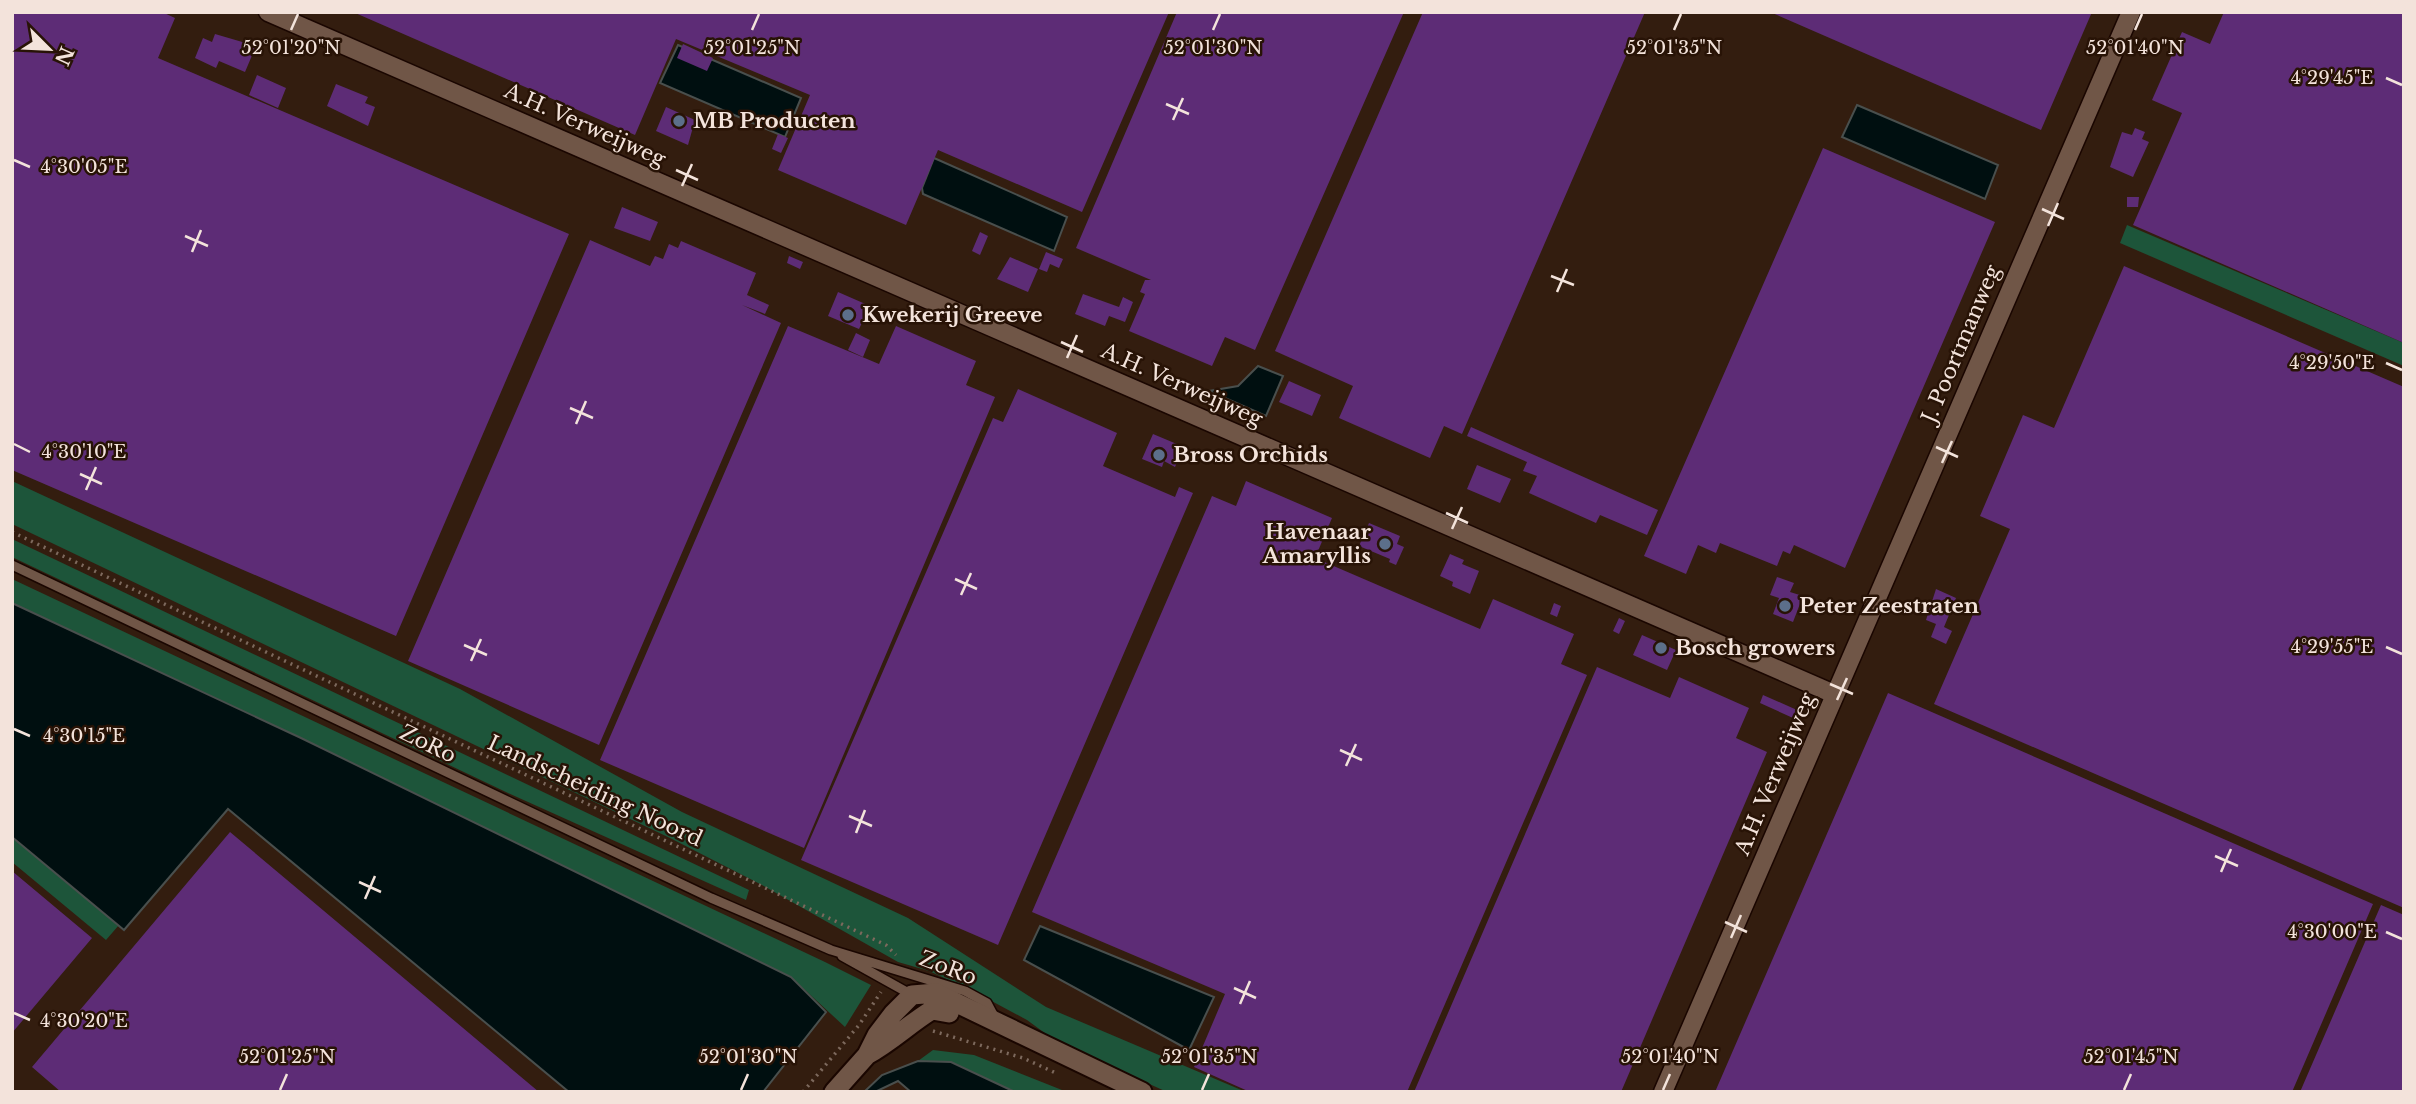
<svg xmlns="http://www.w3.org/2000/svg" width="2416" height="1104" font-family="'Libre Baskerville',serif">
	<rect width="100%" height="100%" fill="#331d0f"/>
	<path fill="#1d553a" d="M2127 225 2404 343V366L2120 243Z
		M12 481 460 689 682 812 908 918 1046 1007 1246 1092H1167L1057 1042 1027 1020 973 991 929 971 898 962 762 885 670 838 12 524Z
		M12 539 749 890 746 900 508 793 12 557Z
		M12 579 825 962 871 985 845 1027 791 977 301 738 12 603Z
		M12 837 119 925 106 940 12 862Z
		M933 1050 974 1055 1067 1092H1015L951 1062 918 1061Z"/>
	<path fill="#000f10" stroke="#494f4d" stroke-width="2" d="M678 45 801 98 785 137 660 83Z
		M1857 105 1998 165 1985 199 1842 137Z
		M934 158 1067 217 1054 251 923 194 922 188Z
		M1258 366 1283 376 1266 416 1209 391 1238 386Z
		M12 603 301 738 791 977 826 1012 763 1092H569L228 809 124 930 12 837Z
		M1040 926 1214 997 1189 1050 1024 960Z
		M918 1061 951 1062 1015 1092H911L898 1081 875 1092H864L882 1075Z"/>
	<path fill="#5d2c76" d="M12 12H162L175 18 158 58 569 234 396 636 12 470Z
		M353 12H1169L1082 212 938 150 906 225 778 170 810 95 676 39 635 135Z
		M1177 12H1404L1255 350 1225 337 1212 366 1129 331 1145 294 1140 292 1145 280H1151L1076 248Z
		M1423 12H1645L1462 434 1444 426 1430 458 1339 418 1353 386 1275 351Z
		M1770 12H2092L2041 130Z
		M2224 12H2404V343L2133 225 2182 113 2152 100 2182 32 2210 44Z
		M215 34 256 46 245 72 219 61 216 68 195 58 203 38 212 42Z
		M683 44 713 58 707 71 677 58Z
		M257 75 286 88 278 108 249 95Z
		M336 84 368 97 365 103 375 107 368 126 327 106Z
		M666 107 695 120 688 145 656 131Z
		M2135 128 2145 132 2142 139 2149 142 2133 177 2110 167 2122 132 2132 135Z
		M778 134 788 138 781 153 772 149Z
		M1823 148 1995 222 1845 568 1794 545 1790 554 1783 551 1777 566 1720 543 1716 553 1698 545 1686 574 1644 556Z
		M2127 197H2139L2138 207H2127Z
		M622 207 658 222 650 241 614 228Z
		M980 232 988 236 980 255 972 251Z
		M590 240 650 266 655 256 663 259 669 244 678 248 681 241 756 273 747 295 769 305 765 314 742 305 781 323 599 745 408 661Z
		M1046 252 1063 259 1059 268 1050 264 1047 272 1039 269Z
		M789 256 803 262 800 269 787 263Z
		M1010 257 1038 269 1028 292 997 279Z
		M2124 266 2404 387V908L1934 704 2010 529 1980 516 2023 415 2054 428Z
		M838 292 870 306 859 329 828 316Z
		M1083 294 1119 307 1123 297 1133 302 1125 322 1109 316 1105 326 1075 314Z
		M788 326 879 364 896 326 976 361 966 385 995 397 804 848 600 760Z
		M856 333 870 340 863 357 848 350Z
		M1289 381 1321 395 1312 416 1279 402Z
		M1018 389 1117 433 1103 466 1175 497 1179 487 1193 493 998 945 801 860 993 418 1003 422Z
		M1471 427 1658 510 1647 535 1600 515 1596 523 1529 493 1537 476 1523 471 1527 462 1467 436Z
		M1153 434 1184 447 1175 467 1164 461 1162 467 1142 459Z
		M1477 465 1511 479 1500 503 1467 489Z
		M1246 481 1332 518 1315 558 1480 629 1493 599 1574 634 1561 664 1587 675 1407 1092H1250L1194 1067 1225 994 1032 912 1212 496 1236 506Z
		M1369 523 1400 536 1397 544 1404 547 1396 565 1389 562 1390 559 1359 546Z
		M1450 554 1464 560 1462 564 1479 571 1470 594 1452 586 1453 582 1440 576Z
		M1777 577 1794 583 1790 592 1803 596 1793 622 1773 614 1779 598 1770 595Z
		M1936 589 1956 598 1944 627 1952 631 1946 644 1931 637 1936 624 1926 620Z
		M1554 603 1561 606 1557 617 1550 614Z
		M1619 618 1625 621 1619 634 1613 631Z
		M1642 635 1676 650 1667 670 1633 655Z
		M1597 667 1670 698 1679 677 1749 708 1736 738 1767 752 1621 1092H1414Z
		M1888 693 2373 904 2292 1092H1715Z
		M1763 695 1797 710 1793 718 1760 703Z
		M230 832 355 937 539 1092H61L32 1067Z
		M12 871 92 938 12 1033Z
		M2381 905 2404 915V1092H2300Z"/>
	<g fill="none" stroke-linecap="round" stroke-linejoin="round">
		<defs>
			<path id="service" d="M12 565 711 898 831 950 965 991 987 1003 995 1018
				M842 956 912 995"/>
			<path id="minor" d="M268 12 1834 694
				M1663 1092 2131 12"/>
			<path id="tertiary" d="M867 1055C891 1042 909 1024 932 1010L949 1013
				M834 1092 867 1055 877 1035 893 1014 912 995 936 993 1142 1092"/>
		</defs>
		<use href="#service" stroke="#1a0600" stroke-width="12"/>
		<use href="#minor" stroke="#1a0600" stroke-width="21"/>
		<use href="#tertiary" stroke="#1a0600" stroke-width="23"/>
		<path stroke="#7d695d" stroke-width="3.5" stroke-dasharray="2 5" stroke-linecap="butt" d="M12 532 886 945 896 955
			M933 1031 1023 1058 1058 1074
			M803 1092 859 1025 881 992"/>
		<use href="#service" stroke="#705647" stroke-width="9"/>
		<use href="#minor" stroke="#705647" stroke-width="18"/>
		<use href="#tertiary" stroke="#705647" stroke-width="19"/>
	</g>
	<path fill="none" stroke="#f3e3db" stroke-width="2.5" d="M291 30 298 14M752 30 759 14M1213 30 1220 14M1674 30 1681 14M2135 30 2142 14M2386 78 2402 85M1166 104 1189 114M1173 120 1183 98M14 160 30 167M676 170 698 180M682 186 692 164M2042 209 2064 219M2048 226 2058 203M185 236 208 246M192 252 201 230M1551 276 1574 285M1557 292 1567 269M1061 342 1083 352M1067 358 1077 335M2386 363 2402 370M570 408 593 418M576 424 586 401M14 444 30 452M1936 447 1958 457M1942 463 1952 441M80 474 102 484M86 490 96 467M1446 513 1468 523M1452 529 1462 507M955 579 977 589M961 595 971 573M464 645 487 655M2386 647 2402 654M471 661 481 639M1830 684 1853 694M1837 700 1847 678M14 729 30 736M1340 750 1362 760M1346 766 1356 744M849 816 872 826M856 833 865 810M2215 856 2238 866M2221 872 2231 849M359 882 381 892M365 899 375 876M1725 922 1747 932M2386 932 2402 939M1731 938 1741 915M1234 988 1256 998M1240 1004 1250 981M14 1013 30 1020M280 1090 287 1074M741 1090 748 1074M1202 1090 1209 1074M1663 1090 1670 1074M2124 1090 2131 1074"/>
	<g fill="#5c6f8a" stroke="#281306" stroke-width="2.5">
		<circle cx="679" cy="121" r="7"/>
		<circle cx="848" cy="315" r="7"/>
		<circle cx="1159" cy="455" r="7"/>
		<circle cx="1385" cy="544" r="7"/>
		<circle cx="1785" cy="606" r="7"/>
		<circle cx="1661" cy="648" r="7"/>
	</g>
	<g text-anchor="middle" stroke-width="5" stroke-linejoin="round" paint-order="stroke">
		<g font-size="21" font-weight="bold" fill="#f3e3db" stroke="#281306" text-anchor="start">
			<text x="693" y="128">MB Producten</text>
			<text x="862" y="322">Kwekerij Greeve</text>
			<text x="1173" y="462">Bross Orchids</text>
			<text x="1371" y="539" text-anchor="end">Havenaar<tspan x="1371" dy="24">Amaryllis</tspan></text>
			<text x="1799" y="613">Peter Zeestraten</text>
			<text x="1675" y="655">Bosch growers</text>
		</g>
		<g font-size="21" fill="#f3e3db" stroke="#281306">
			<text transform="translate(585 125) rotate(24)" y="7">A.H. Verweijweg</text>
			<text transform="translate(1961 344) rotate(-67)" y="7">J. Poortmanweg</text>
			<text transform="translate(1182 385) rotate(24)" y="7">A.H. Verweijweg</text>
			<text transform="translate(428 744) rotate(26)" y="7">ZoRo</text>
			<text transform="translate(1775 774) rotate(-67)" y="7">A.H. Verweijweg</text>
			<text transform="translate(595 791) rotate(25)" y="7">Landscheiding Noord</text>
			<text transform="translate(948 968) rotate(21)" y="7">ZoRo</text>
		</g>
	</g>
	<g font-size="18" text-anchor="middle" fill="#f3e3db" stroke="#281306" stroke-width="5" stroke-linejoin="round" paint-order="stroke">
		<text x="291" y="54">52°01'20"N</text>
		<text x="752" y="54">52°01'25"N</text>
		<text x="1213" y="54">52°01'30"N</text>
		<text x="1674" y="54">52°01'35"N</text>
		<text x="2135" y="54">52°01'40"N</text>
		<text x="2332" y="84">4°29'45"E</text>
		<text x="84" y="173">4°30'05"E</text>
		<text x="2332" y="369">4°29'50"E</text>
		<text x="84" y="458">4°30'10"E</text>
		<text x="2332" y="653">4°29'55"E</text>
		<text x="84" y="742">4°30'15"E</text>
		<text x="2332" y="938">4°30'00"E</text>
		<text x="84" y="1027">4°30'20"E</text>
		<text x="287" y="1063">52°01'25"N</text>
		<text x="748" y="1063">52°01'30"N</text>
		<text x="1209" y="1063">52°01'35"N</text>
		<text x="1670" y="1063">52°01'40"N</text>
		<text x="2131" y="1063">52°01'45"N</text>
	</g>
	<rect width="2416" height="1104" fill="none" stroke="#f3e3db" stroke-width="28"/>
	<g transform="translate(49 49) rotate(114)" stroke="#281306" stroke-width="5" paint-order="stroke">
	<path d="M0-5L12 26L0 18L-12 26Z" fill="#f3e3db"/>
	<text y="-10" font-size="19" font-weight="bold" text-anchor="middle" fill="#f3e3db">N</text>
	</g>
</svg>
